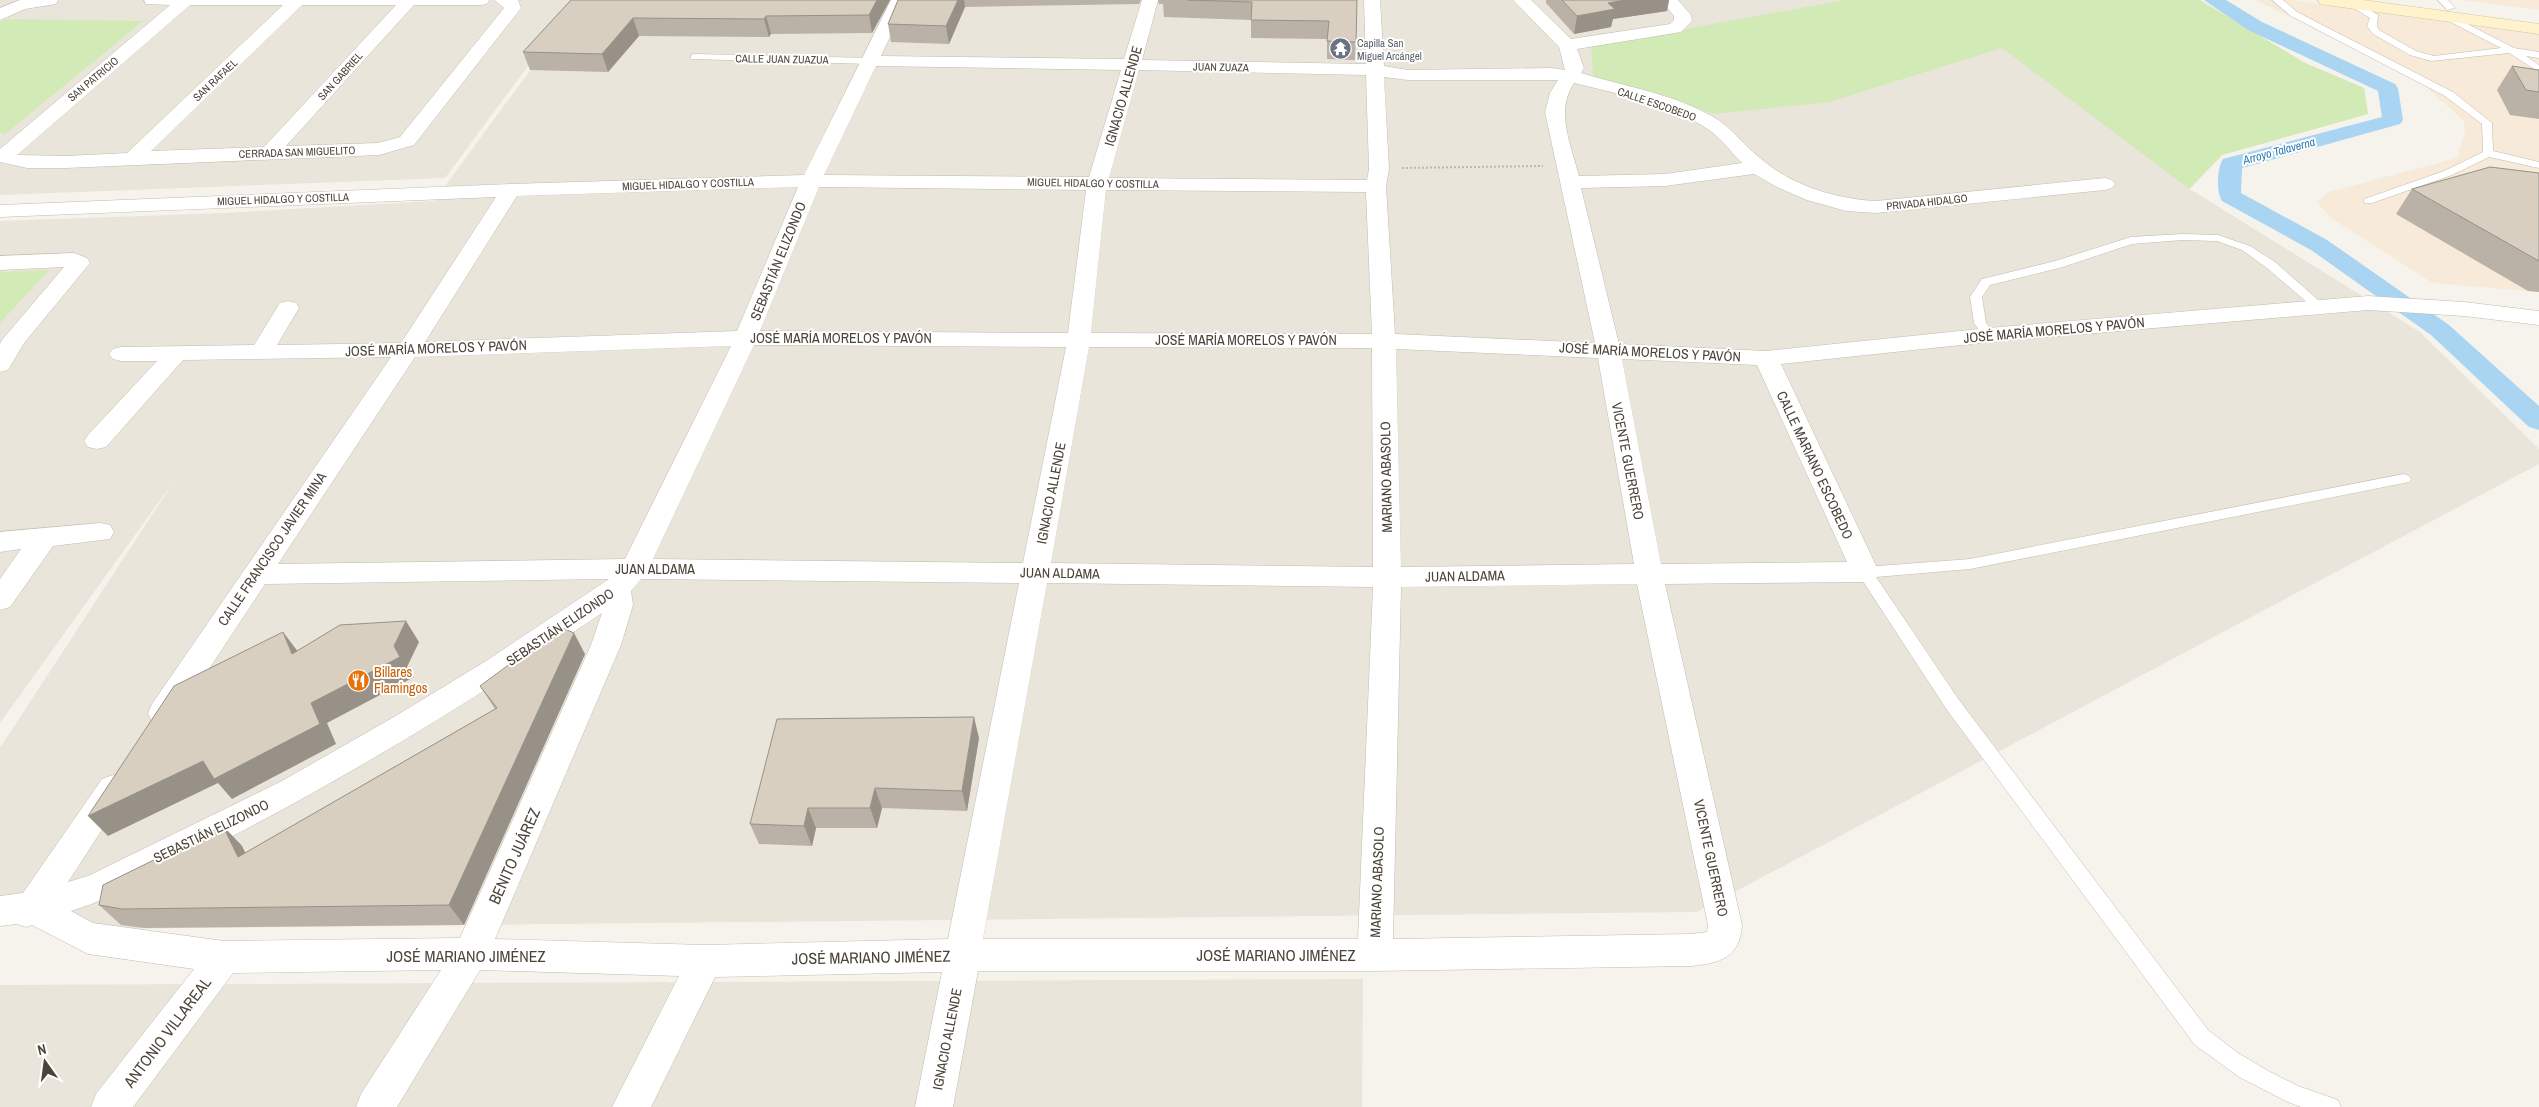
<svg xmlns="http://www.w3.org/2000/svg" width="2539" height="1107" font-family="'Archivo Narrow',sans-serif">
	<rect width="100%" height="100%" fill="#f6f3ec"/>
	<path fill="#eae5da" d="M0 0H577L445 178 0 195Z
		M582 0H2200L2305 63 2364 88 2368 114 2222 155 2190 189 2420 332 2539 449V464L1697 912 88 929 0 906V748L176 478 0 723V221L224 213 434 201Z
		M1363 979 1362 1107H0V985Z"/>
	<path fill="#f7ead8" d="M2255 0H2290L2539 34V292L2433 283 2331 218 2317 202 2329 192 2457 158 2465 130 2464 121 2413 75Z
		M2463 0H2539V10Z"/>
	<path fill="#d2eab5" d="M1845 0H2200L2305 63 2364 88 2368 114 2222 155 2189 189 2002 48 1829 102 1715 114 1593 76 1591 46Z
		M4 19 143 21 4 135 0 131V22Z
		M49 270 0 323V272Z"/>
	<g fill="none" stroke-linecap="round" stroke-linejoin="round">
		<path fill="#a9d4f2" fill-rule="evenodd" d="M2204 0H2226L2262 22 2395 84 2398 88 2403 120 2400 124 2242 168 2241 193 2327 240 2449 325 2539 406V430L2529 427 2431 335 2311 250 2222 201C2216 192 2217 168 2223 159L2382 117 2378 91 2248 30Z"/>
		<defs>
			<path id="service" d="M2272 0H2283L2297 12 2453 92 2492 123 2493 151 2539 162V168L2489 157 2452 175 2372 203H2364V199L2444 171 2483 152 2482 124 2445 96 2291 16Z
				M2438 0H2448L2455 8 2447 10Z
				M2349 1H2355L2378 15 2377 26 2379 30 2416 51 2434 56 2501 48 2443 18V14L2446 13 2514 48 2539 52V58L2526 56 2539 65V72L2509 53 2431 61 2410 55 2373 34 2367 26 2370 18 2349 5Z
				M694 54 870 58 875 61 870 64 691 59V55Z
				M2182 234 2218 235 2250 246 2275 262 2326 307 2324 310H2316L2267 268 2242 250 2217 241 2182 240 2132 244 2063 267 1990 285 1982 297 1986 323 1995 335 1993 338H1985L1974 323 1970 297 1982 279 2055 261 2131 237Z
				M2404 474 2409 476 2411 479 2409 482 1970 569 1876 577 1959 700 2208 1030 2238 1053 2270 1072 2298 1086 2338 1100 2341 1107H2301L2288 1102 2239 1077 2194 1044 1947 710 1857 572 1860 568 1865 567 1970 559Z"/>
			<path id="minor" d="M20 0H58L56 4 25 9 0 20V8Z
				M144 0H489L487 4 481 5H414L286 146 378 143 400 137 504 8 494 0H518L521 8 414 145 379 155 66 168H27L0 162V149L170 5 146 4ZM190 5H283L127 153 66 156 17 155ZM302 5H396L264 147 151 151Z
				M891 0H907L881 56 1124 59 1142 0H1158L1142 60 1366 64 1364 0H1380L1384 66 1408 70 1552 68 1565 70 1559 47 1513 0H1531L1571 39 1670 24 1674 20V16L1661 0H1678L1691 15 1692 21 1681 32 1577 49 1584 68 1581 73C1623 86 1669 93 1708 114 1730 125 1741 143 1760 158 1791 185 1835 199 1876 201L2105 178 2112 180 2115 184 2112 188 2105 190 1876 213 1846 211 1807 200 1777 187 1754 174 1665 186 1581 188 1619 344 1766 351 1989 328 2368 296 2464 302 2539 311V325L2464 316 2368 310 1989 342 1781 364 1879 572 1875 579 1865 582 1665 584 1742 925C1740 958 1720 963 1691 966L1375 971H978L953 1107H915L942 972 715 977 651 1107H612L679 976 480 970 397 1107H356L361 1094 441 970 233 973 133 1107H91L96 1094 194 969 88 954 32 925 26 927 17 924 0 926V896L23 893 102 779 113 775 124 779 129 788 68 882 88 876 282 781 394 717 486 661 609 579 265 584 174 722 163 725 152 722 148 713 152 704 391 357 183 360 106 447 97 449 88 447 84 441 88 435 157 361H121L113 359 109 354 113 349 121 347 254 345 280 303 288 301 296 303 299 308 277 345 401 343 496 197 0 217V205L511 184 804 175ZM876 66 1121 70 1089 177 824 175ZM1139 70 1366 75 1369 169 1367 180 1109 178ZM1384 77 1408 80H1558L1550 93 1545 112 1595 343 1395 334 1386 186 1389 169ZM1574 83C1618 94 1672 104 1709 130 1722 139 1731 152 1742 163L1665 174 1579 176C1571 145 1555 111 1574 83ZM798 187 737 331 425 342 517 196ZM819 187 1086 190 1068 333 760 331ZM1106 190 1366 192 1372 334 1091 333ZM754 345 1066 347 1023 563 653 559ZM731 346 625 559 278 564 415 357ZM1089 347 1372 348 1373 567 1051 563ZM1396 349 1598 358 1634 564 1401 567ZM1622 359 1757 365 1847 562 1661 564ZM641 579 1019 583 948 939 705 945 495 939 621 645 633 605 631 591ZM1047 583 1373 587 1358 939H983ZM1637 584 1708 925 1707 932 1691 934 1393 939 1401 587ZM602 613 591 645 460 938 224 941 93 923 71 911C123 895 170 867 219 843 352 775 478 697 602 613Z
				M74 253 87 258 90 263 24 343 8 370 0 372V344L2 340 64 267 0 270V256Z
				M100 523 110 525 114 532 110 539 53 546 10 607 0 610V579L21 549 0 552V532Z"/>
			<path id="secondary" d="M2318 0H2363L2539 24V34L2326 5 2320 4Z"/>
		</defs>
		<use href="#service" stroke="#c2bbae" stroke-width="1"/>
		<use href="#minor" stroke="#c2bbae" stroke-width="1"/>
		<use href="#secondary" stroke="#d6c79b" stroke-width="1"/>
		<path stroke="#c4b79f" stroke-width="2" stroke-dasharray="2 2" stroke-linecap="butt" d="M1402 168 1543 166"/>
		<use href="#service" fill="#fff" fill-rule="evenodd"/>
		<use href="#minor" fill="#fff" fill-rule="evenodd"/>
		<use href="#secondary" fill="#fff3cd" fill-rule="evenodd"/>
	</g>
	<path fill="#bab2a6" d="M571 0H890L872 33 771 34 769 37 639 36 608 72 530 70 523 52Z
		M898 0H1141L1139 4 965 7 949 44 891 42 888 24Z
		M1158 0H1357L1355 60 1327 59V39L1251 38V20L1164 17 1163 4H1159Z
		M1546 0H1669L1667 11 1613 19 1611 27 1574 34 1546 3Z
		M2512 66 2539 70V119L2510 115 2497 90Z
		M2539 173V292L2528 291 2396 214 2412 189Z
		M585 654 464 925 144 928 121 925 99 905 223 826 242 846 245 853 495 709 480 686Z
		M979 738 967 811 882 808 877 828H816L812 846 759 844 750 824Z"/>
	<path fill="#979187" d="M877 0H890L872 33 869 15Z
		M958 0H964L965 7 949 44 946 26Z
		M1625 0H1669L1667 11 1613 19 1611 27 1574 34 1577 16 1608 3Z
		M766 16 771 34 769 37 764 19Z
		M633 18 639 36 608 72 602 54Z
		M406 621 419 642 407 667 414 677 327 723 336 744 232 799 218 783 108 836 88 816 311 703 394 646Z
		M283 632 299 653 292 654Z
		M574 633 585 654 464 925 449 905Z
		M974 717 979 738 967 811 962 791Z
		M875 788 882 808 877 828 870 808Z
		M808 808 816 828 812 846 804 826Z
		M223 826 242 846 257 877 238 857Z"/>
	<path fill="#d8cfc1" stroke="#979187" d="M571 0H877L869 15 766 16 764 19 633 18 602 54 523 52Z
		M898 0H958L946 26 888 24Z
		M1188 0H1357L1356 42 1327 41 1329 21 1251 20 1252 2Z
		M1562 0H1625L1608 3 1615 9 1577 16Z
		M2512 66 2539 70V92L2526 90Z
		M2490 167 2539 173V261L2412 189Z
		M406 621 394 646 400 657 311 703 320 724 214 779 203 761 88 816 174 686 283 632 292 654 340 625Z
		M560 627 574 633 449 905 122 909 99 905 103 885 223 826 238 857 497 708 480 686Z
		M974 717 962 791 875 788 870 808H808L804 826 750 824 777 719Z"/>
	<defs>
		<symbol id="temple-disc" viewBox="-11 -11 22 22"><circle r="9.5" fill="#6b7280" stroke="#fff"/><path d="M0-6L5-2H3V0L6.5 2.5H4V6H1.5V3h-3V6H-4V2.5H-6.5L-3 0V-2H-5Z" fill="#fff"/></symbol>
		<symbol id="restaurant-disc" viewBox="-11 -11 22 22"><circle r="9.5" fill="#e8710a" stroke="#fff"/><path d="M-5-6h1v4h1v-4h1v4h1v-4h1v5L-1.5 .5V6h-2V.5L-5-1ZM5-6V6H3V1.5H1.5Q1.5-4 5-6Z" fill="#fff"/></symbol>
	</defs>
	<g fill-rule="evenodd">
		<use href="#temple-disc" x="1328" y="36" width="25" height="25"/>
		<use href="#restaurant-disc" x="346" y="668" width="25" height="25"/>
	</g>
	<g text-anchor="middle" stroke-width="4" stroke-linejoin="round" paint-order="stroke">
		<g font-size="11" fill="#5b616d" stroke="#fff" text-anchor="start">
			<text x="1357" y="47">Capilla San<tspan x="1357" dy="13">Miguel Arcángel</tspan></text>
		</g>
		<g font-size="11" fill="#4b4439" stroke="#fff">
			<text transform="translate(782 59) rotate(1)" y="4">CALLE JUAN ZUAZUA</text>
			<text transform="translate(1221 67) rotate(1)" y="4">JUAN ZUAZA</text>
			<text transform="translate(340 76) rotate(-48)" y="4">SAN GABRIEL</text>
			<text transform="translate(93 79) rotate(-40)" y="4">SAN PATRICIO</text>
			<text transform="translate(215 80) rotate(-43)" y="4">SAN RAFAEL</text>
			<text transform="translate(1657 104) rotate(19)" y="4">CALLE ESCOBEDO</text>
			<text transform="translate(297 152) rotate(-2)" y="4">CERRADA SAN MIGUELITO</text>
			<text transform="translate(1093 183) rotate(1)" y="4">MIGUEL HIDALGO Y COSTILLA</text>
			<text transform="translate(688 184) rotate(-2)" y="4">MIGUEL HIDALGO Y COSTILLA</text>
			<text transform="translate(283 199) rotate(-2)" y="4">MIGUEL HIDALGO Y COSTILLA</text>
			<text transform="translate(1927 202) rotate(-6)" y="4">PRIVADA HIDALGO</text>
		</g>
		<g font-size="12" font-style="italic" fill="#2e7ab2" stroke="#fff">
			<text transform="translate(2279 151) rotate(-15)" y="4">Arroyo Talaverna</text>
		</g>
		<g font-size="14" fill="#4b4439" stroke="#fff">
			<text transform="translate(1123 96) rotate(-74)" y="5">IGNACIO ALLENDE</text>
			<text transform="translate(778 261) rotate(-68)" y="5">SEBASTIÁN ELIZONDO</text>
			<text transform="translate(2054 330) rotate(-5)" y="5">JOSÉ MARÍA MORELOS Y PAVÓN</text>
			<text x="841" y="343">JOSÉ MARÍA MORELOS Y PAVÓN</text>
			<text x="1246" y="345">JOSÉ MARÍA MORELOS Y PAVÓN</text>
			<text transform="translate(436 348) rotate(-2)" y="5">JOSÉ MARÍA MORELOS Y PAVÓN</text>
			<text transform="translate(1650 352) rotate(3)" y="5">JOSÉ MARÍA MORELOS Y PAVÓN</text>
			<text transform="translate(1628 461) rotate(79)" y="5">VICENTE GUERRERO</text>
			<text transform="translate(1815 465) rotate(65)" y="5">CALLE MARIANO ESCOBEDO</text>
			<text transform="translate(1386 477) rotate(-91)" y="5">MARIANO ABASOLO</text>
			<text transform="translate(1051 493) rotate(-79)" y="5">IGNACIO ALLENDE</text>
			<text transform="translate(272 549) rotate(-56)" y="5">CALLE FRANCISCO JAVIER MINA</text>
			<text x="655" y="574">JUAN ALDAMA</text>
			<text transform="translate(1060 573) rotate(1)" y="5">JUAN ALDAMA</text>
			<text transform="translate(1465 576) rotate(-1)" y="5">JUAN ALDAMA</text>
			<text transform="translate(560 627) rotate(-34)" y="5">SEBASTIÁN ELIZONDO</text>
			<text transform="translate(211 831) rotate(-26)" y="5">SEBASTIÁN ELIZONDO</text>
			<text transform="translate(1711 858) rotate(78)" y="5">VICENTE GUERRERO</text>
			<text transform="translate(1377 882) rotate(-88)" y="5">MARIANO ABASOLO</text>
			<text transform="translate(947 1039) rotate(-79)" y="5">IGNACIO ALLENDE</text>
		</g>
		<g font-size="14" fill="#c56008" stroke="#fff" text-anchor="start">
			<text x="374" y="677">Billares<tspan x="374" dy="16">Flamingos</tspan></text>
		</g>
		<g font-size="16" fill="#4b4439" stroke="#fff">
			<text transform="translate(514 856) rotate(-66)" y="6">BENITO JUÁREZ</text>
			<text x="1276" y="961">JOSÉ MARIANO JIMÉNEZ</text>
			<text x="466" y="962">JOSÉ MARIANO JIMÉNEZ</text>
			<text transform="translate(871 957) rotate(-1)" y="6">JOSÉ MARIANO JIMÉNEZ</text>
			<text transform="translate(167 1032) rotate(-53)" y="6">ANTONIO VILLAREAL</text>
		</g>
	</g>
	<g transform="translate(45 1062) rotate(346)" stroke="#ffffff" stroke-width="4" paint-order="stroke">
	<path d="M0-4L9 19L0 12L-9 19Z" fill="#4b4439"/>
	<text y="-8" font-size="14" font-weight="bold" text-anchor="middle" fill="#4b4439">N</text>
	</g>
</svg>
